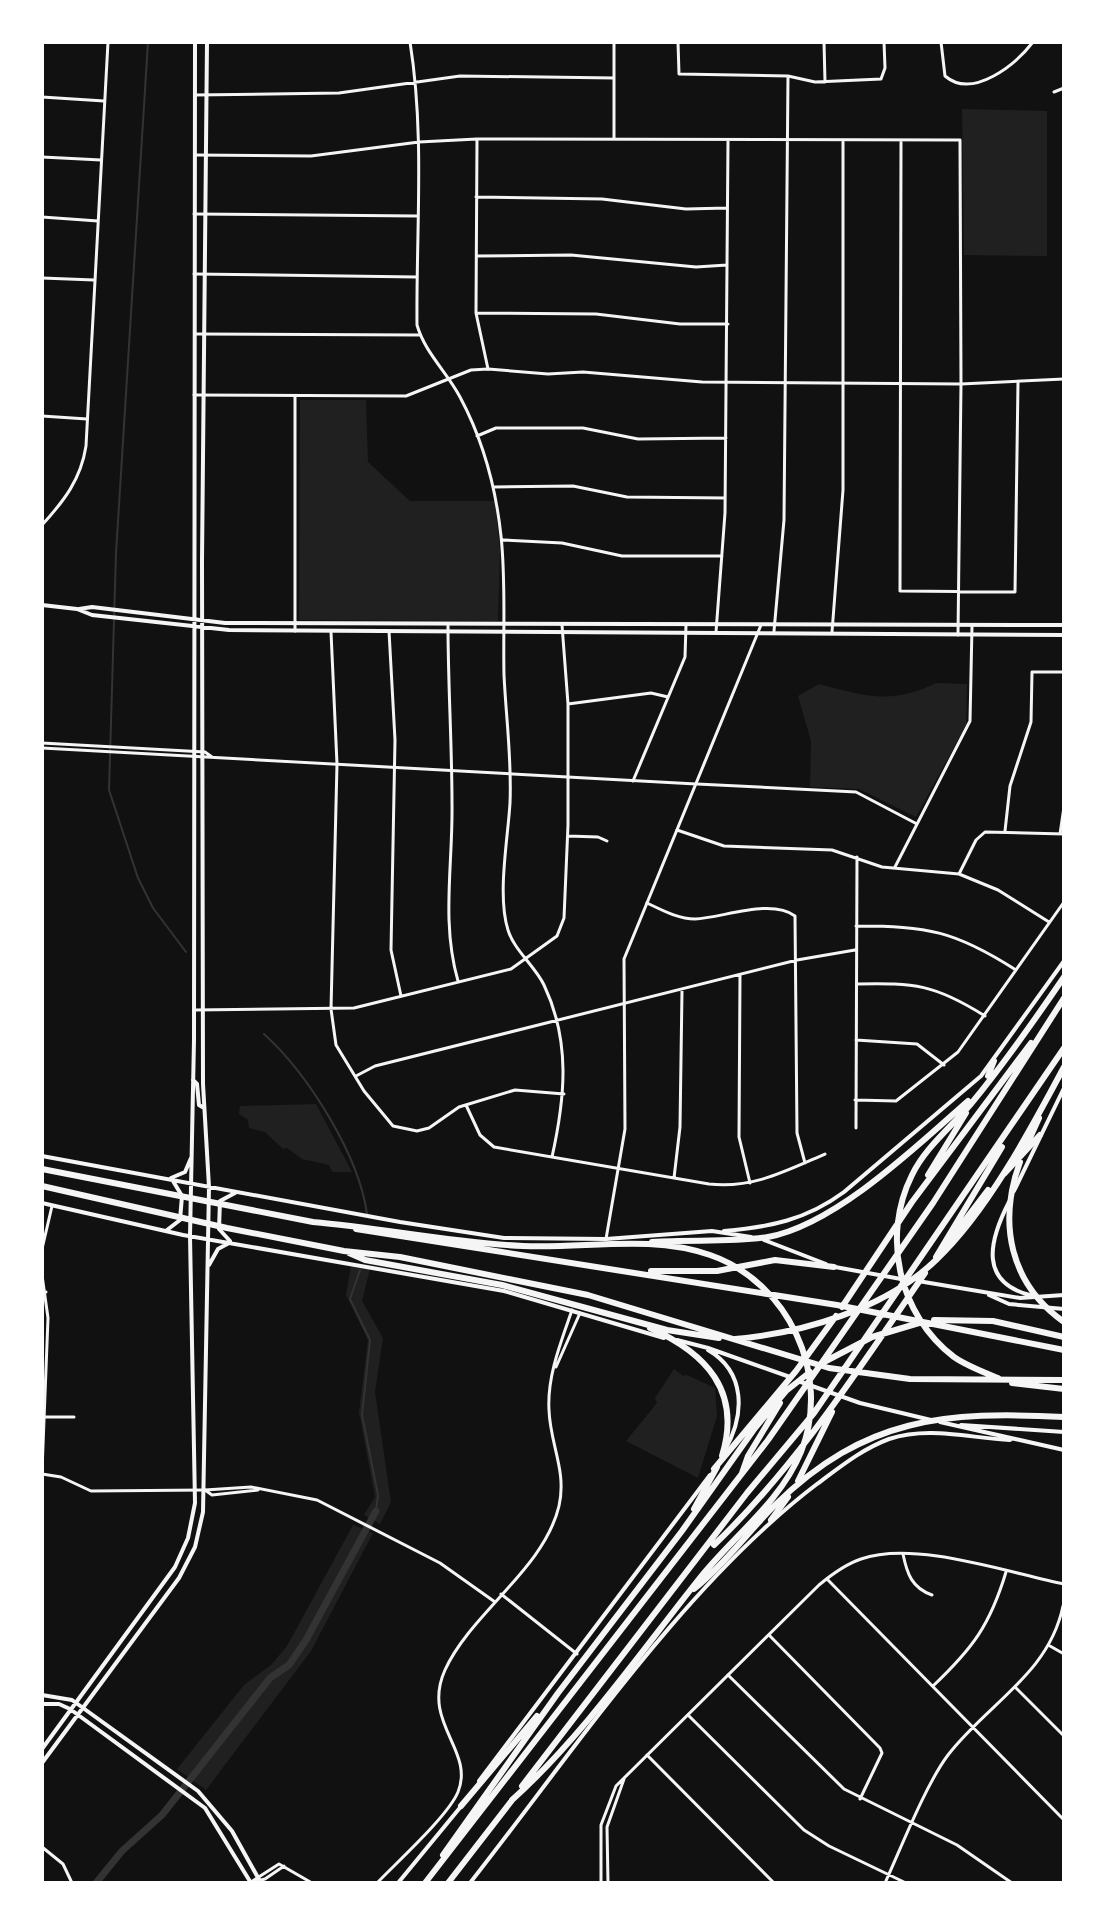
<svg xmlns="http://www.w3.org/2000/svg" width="1106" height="1925" font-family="'Archivo Narrow',sans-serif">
	<rect width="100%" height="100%" fill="#111"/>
	<path fill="#202020" d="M962 109 1047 111V256L964 255Z
		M300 400H366L368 462 410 501H495L500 550 498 621 299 620Z
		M936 683 967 684 966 725 916 817 859 789 810 787 811 741 798 696 819 684C864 696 892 705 936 683Z
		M316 1104 352 1172H332L329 1165 302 1159 287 1148 283 1149 265 1132 249 1128 248 1120 239 1114 240 1106Z
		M351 1265 370 1269 362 1301 383 1338 375 1392 391 1502 380 1524 364 1515 375 1497 359 1412 368 1340 346 1295Z
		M674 1369 683 1376 687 1375 715 1388 717 1416 698 1478 626 1441 657 1403 655 1398Z
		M353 1525 373 1533 311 1651 206 1790 177 1769 244 1685 271 1665 287 1646Z"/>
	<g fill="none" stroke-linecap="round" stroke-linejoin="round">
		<path stroke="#333" stroke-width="2" d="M148 42 116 553 109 790 138 878 153 908 186 952
			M264 1034C308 1074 359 1155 367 1214
			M360 1270 350 1299 370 1340 362 1415 378 1495 376 1511"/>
		<path stroke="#333" stroke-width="7" d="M96 1883 122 1851 162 1815 270 1678 289 1665 306 1640 376 1511"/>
		<path stroke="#f5f5f5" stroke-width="3" d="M410 42C425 135 416 231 417 325 425 353 447 372 460 397 483 440 496 489 501 536 506 582 503 630 504 675 506 718 512 760 510 803 508 838 497 896 508 930 514 950 535 966 544 985 571 1042 565 1098 552 1157
			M614 42V139
			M678 42 679 74 788 76 815 82 881 79 885 68 884 42
			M824 42 825 82
			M941 42 945 76C973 100 1016 64 1033 42
			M1054 92 1064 88
			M195 95 339 93 460 76 614 78
			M42 97 104 101
			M477 139 476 313 488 369
			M901 142 900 591 1015 592 1018 382
			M195 155 311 156 419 142 477 139 960 140 961 384 958 635
			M42 157 101 160
			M476 197 602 199 686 209 727 208
			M194 214 417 216
			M477 256 571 255 696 267 727 265
			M194 274 417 277
			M42 278 94 280
			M476 313 596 314 680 324H728
			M196 334 420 335
			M42 416 87 419
			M477 436 496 428H583L638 439 726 438
			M494 487 573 486 627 497 725 498
			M503 540 562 543 622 556H722
			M448 626C448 685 452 744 452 804 453 864 441 922 458 981
			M295 631V396
			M389 631 395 740 391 950 401 996
			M774 631 784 520 788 76
			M331 632 337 764 331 1009 336 1045 364 1091 393 1126 417 1131 429 1128 459 1107 515 1090 564 1094
			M716 632 725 513 728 141
			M832 632 843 490V142
			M568 704 651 693 668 697
			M633 781 685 657 686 625
			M697 784 856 792 917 824
			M677 830 724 846 832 850 882 867 959 874 998 890 1049 922
			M1005 831 1010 786 1031 722 1032 672H1064
			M1060 834 1064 807
			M568 836 598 837 607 841
			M895 867 970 721 972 626
			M959 874 976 840 985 832 1064 834
			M647 903C662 910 678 919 695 919 722 918 771 898 795 916L797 1133 805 1163
			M856 926C928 926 955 931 1016 970
			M740 975 739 1137 750 1183
			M857 984C915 983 934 984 985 1016
			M194 1010 354 1008 511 969 557 936 564 918 568 825V704L562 625
			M856 1040 917 1044 944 1065
			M356 1076 375 1066 797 960 855 950
			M855 1100 896 1101 958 1052 1064 902
			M466 1105 480 1135 494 1147 709 1184C752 1189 786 1171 825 1154
			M856 1128 857 857
			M674 1178 680 1127 682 991
			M42 1293 46 1292
			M42 1417H74
			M42 1474 61 1477 91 1491 205 1490
			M903 1554C907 1574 912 1588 932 1595
			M827 1579 1064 1820
			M501 1594 577 1654
			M769 1635 880 1748 882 1753 860 1799
			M1050 1646 1064 1654
			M728 1675 844 1789 957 1845 1012 1883
			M933 1686C973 1648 990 1625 1006 1572
			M1015 1687 1064 1736
			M688 1715 804 1830 829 1846 906 1883
			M647 1755 774 1883
			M885 1883C901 1848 926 1784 948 1755 987 1704 1049 1674 1063 1606"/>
		<path stroke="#f5f5f5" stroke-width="3" d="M42 217 98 221
			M194 395 406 396 471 370 488 369 548 374 583 372 702 382 961 384 1064 379
			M42 525C64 501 81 479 86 446L108 42
			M42 743 205 752 212 757
			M42 748 696 784
			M606 1239 625 1129 624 959 761 625
			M42 1249 52 1206
			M42 1275 48 1318 42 1471
			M556 1367 580 1313
			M205 1490 251 1487 317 1500 440 1563 495 1602
			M205 1490 212 1495 258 1490
			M42 1847 63 1864 72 1883
			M251 1882 279 1864 312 1883
			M253 1882 265 1879 284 1866
			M377 1883C397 1862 448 1816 458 1792 475 1750 421 1723 445 1670 471 1613 544 1569 559 1506 567 1471 550 1444 549 1410 547 1376 561 1342 572 1310
			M601 1883V1825L616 1786 819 1585C831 1575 846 1564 861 1559 915 1540 1009 1573 1064 1584
			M608 1883 607 1827 624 1779"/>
		<path stroke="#f5f5f5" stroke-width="4" d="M42 605 77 609 92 615 229 630 1064 635
			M79 609 92 607 225 623 1064 625
			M193 1080 197 1084 199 1105 204 1108
			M42 1156 400 1222 504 1238 606 1239 712 1231 751 1237
			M171 1178 185 1172 191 1158
			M1014 1191 1064 1088
			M1009 1202C989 1241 978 1283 1033 1296
			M42 1203 183 1235 504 1291 664 1338
			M167 1230 180 1220 182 1196 173 1181
			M724 1231C770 1227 806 1220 844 1192L981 1076 1064 961
			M764 1240 826 1264
			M230 1241 219 1229 220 1201 235 1193
			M209 1265 218 1249 229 1243
			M835 1267 901 1279
			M918 1281 1020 1298 1064 1295
			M989 1295 1009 1304 1064 1309
			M677 1340 708 1348 790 1377
			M708 1350C746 1372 745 1415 725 1450
			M798 1381 860 1403 931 1420
			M940 1422 1064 1450
			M961 1425 1064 1432
			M42 1695 72 1700 198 1791 232 1831 261 1883
			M42 1704H59L70 1709 205 1808 251 1883
			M42 1749 175 1567 188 1538 195 1503 190 1236 194 1040 195 42
			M42 1763 179 1578 195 1547 203 1512 209 1187 203 1084 202 561 207 42
			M479 1781 710 1475
			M398 1883 463 1804
			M470 1883C573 1752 685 1584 817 1484 840 1467 862 1449 889 1439 929 1426 969 1438 1010 1440"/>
		<path stroke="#f5f5f5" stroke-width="6" d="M988 1076 994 1061
			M1024 1151 1039 1118
			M1020 1162C998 1222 1009 1283 1064 1322
			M42 1169 313 1222
			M1004 1174 1040 1135
			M928 1175 966 1113
			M42 1186 227 1228 344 1251 400 1257 588 1295 829 1368 910 1379 1064 1380
			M313 1222C383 1228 453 1243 523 1246 585 1249 650 1234 710 1255 788 1282 832 1374 801 1452 780 1503 732 1537 699 1579 640 1653 583 1736 512 1800
			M356 1229 837 1305 1064 1350
			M652 1242C690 1239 731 1243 768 1237 835 1225 917 1146 968 1101
			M946 1245 988 1190
			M349 1253 365 1260 502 1285 667 1330 719 1338
			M936 1257 1002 1147
			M651 1271H717L775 1260 834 1267
			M842 1307 912 1202 1031 1043
			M934 1320 993 1321 1064 1337
			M650 1328C706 1353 742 1391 722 1456
			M735 1339C803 1333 885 1309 936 1260 987 1212 1031 1129 1064 1067
			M826 1361 872 1337 919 1323
			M998 1378C983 1372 967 1366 954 1357 899 1315 881 1237 912 1175 925 1148 950 1128 970 1105 1004 1064 1034 1021 1064 977
			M1012 1383 1064 1389
			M714 1469 796 1371 836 1316
			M742 1473 748 1456 780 1403
			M798 1481 832 1412
			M694 1509 717 1467
			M771 1520 788 1497
			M714 1545C797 1466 860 1367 925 1273
			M694 1589C724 1565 748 1532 775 1505 865 1417 945 1411 1064 1417
			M522 1786 747 1493 814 1413 1064 1048
			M461 1806 537 1716
			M443 1855 558 1693 682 1531 755 1428 786 1391 810 1372
			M425 1883 768 1440 933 1203 1064 998
			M448 1883 513 1799"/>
	</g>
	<rect width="1106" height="1925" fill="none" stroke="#ffffff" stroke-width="88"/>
</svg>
